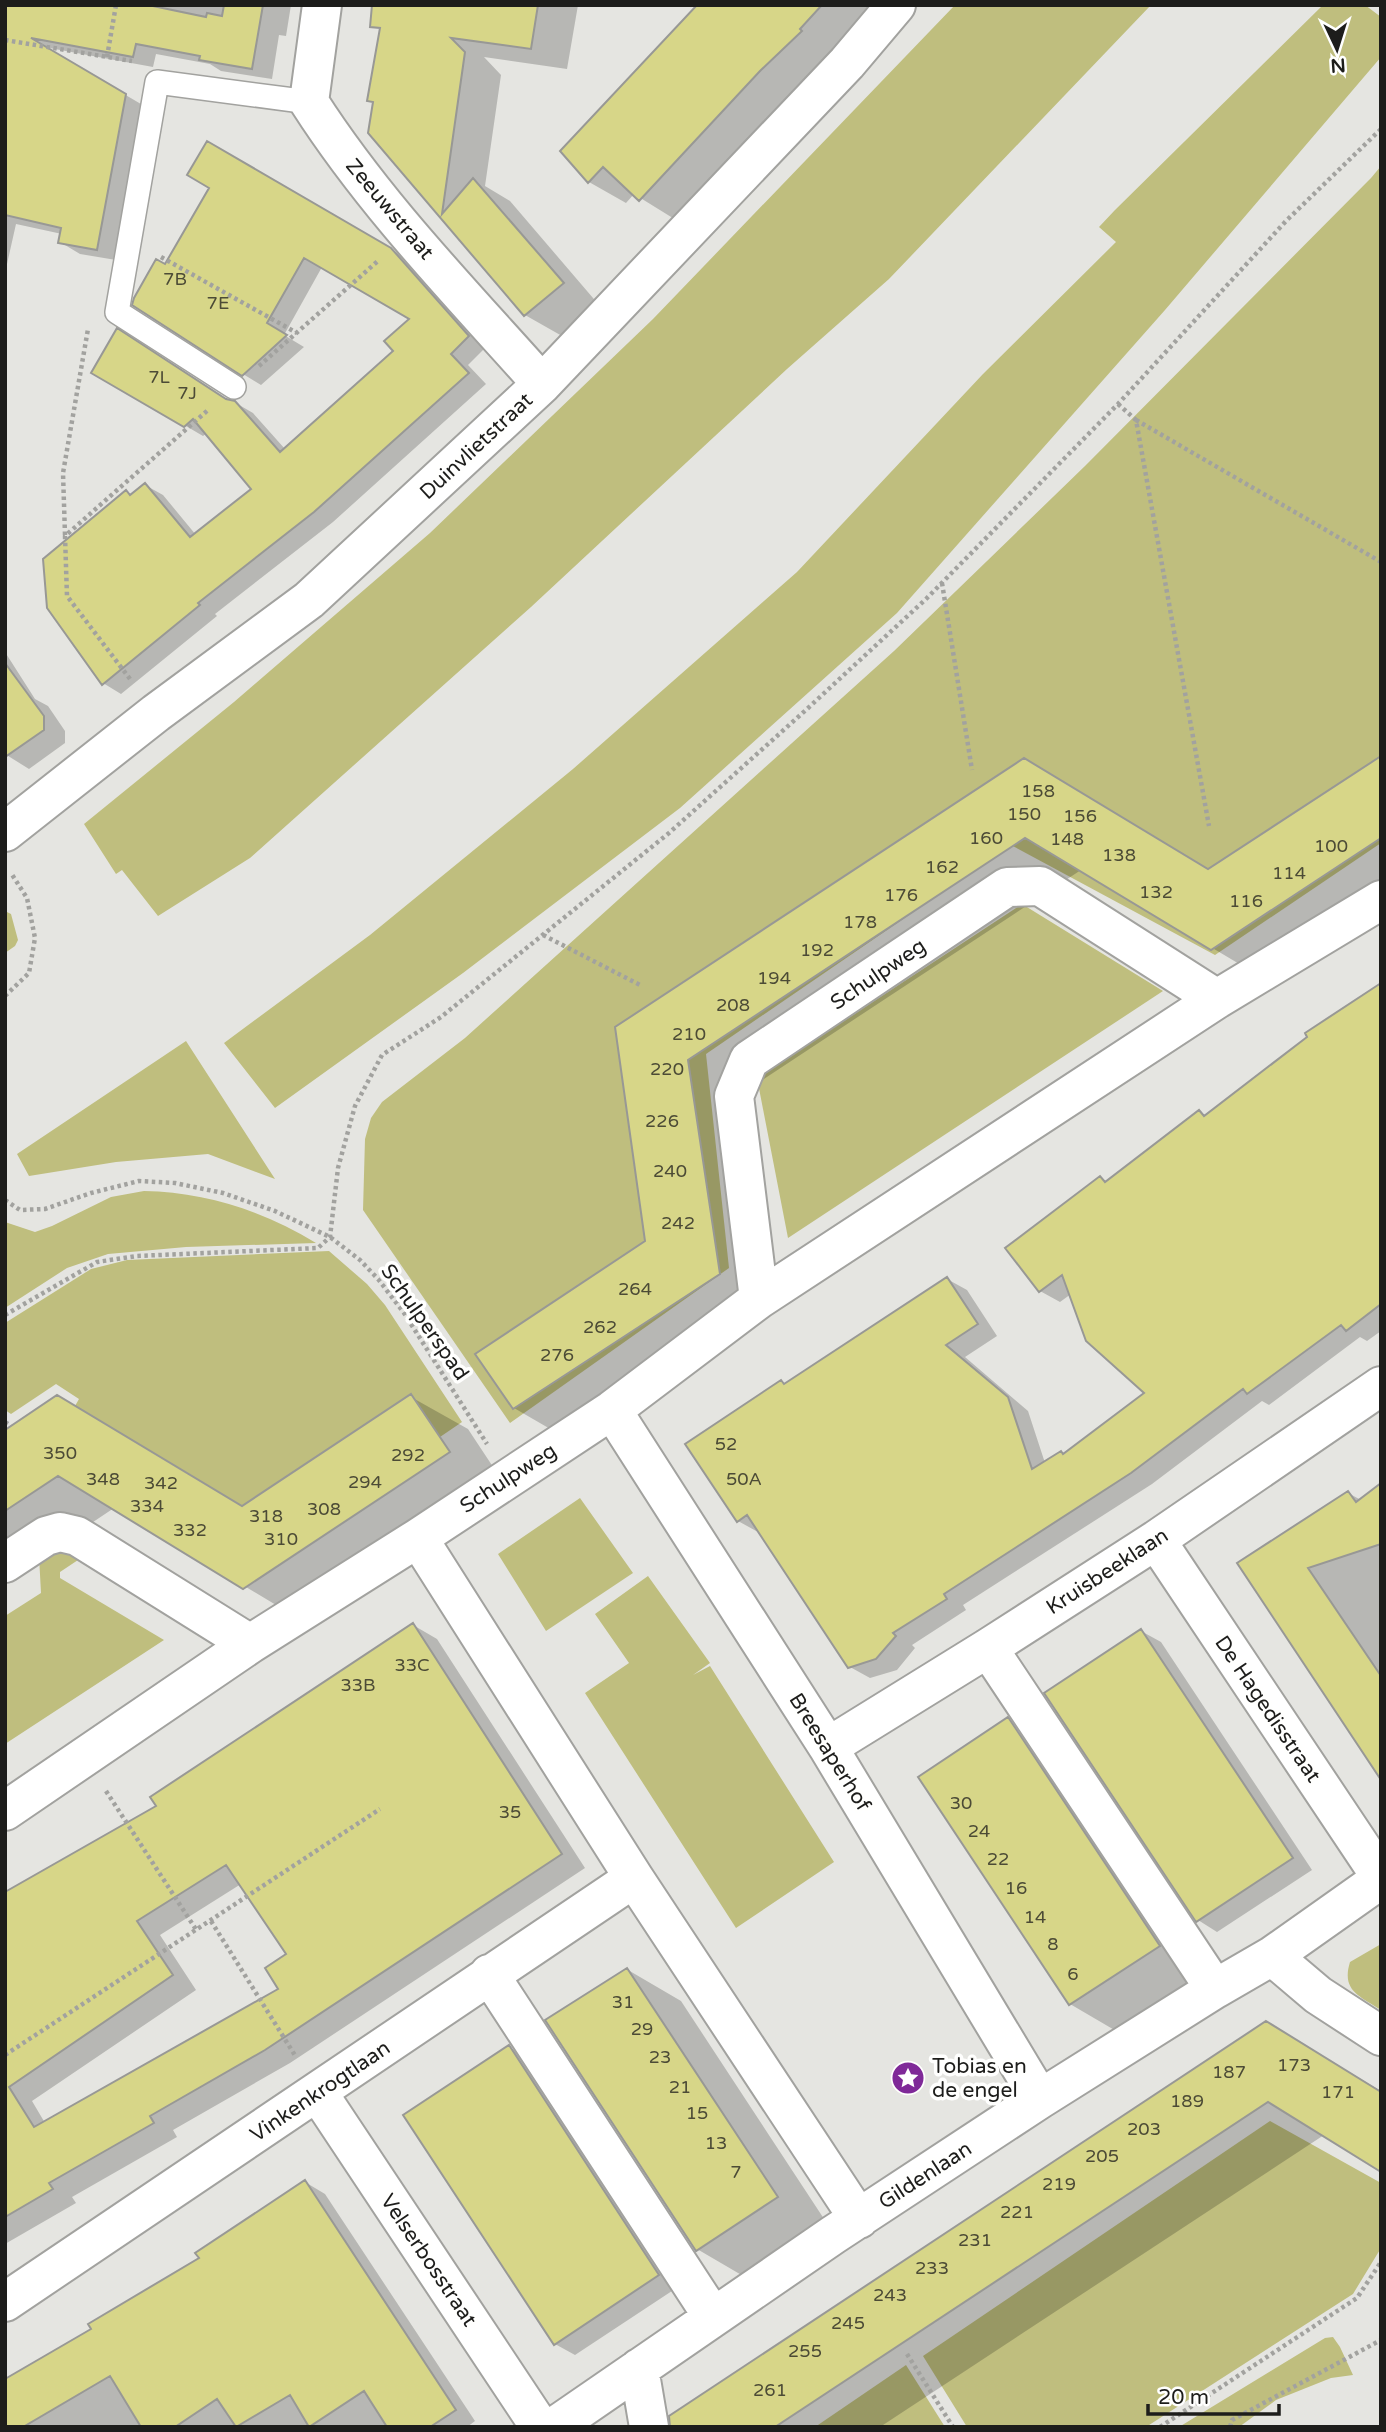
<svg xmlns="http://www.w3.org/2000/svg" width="1386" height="2432" font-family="'Varela Round',sans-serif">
	<rect width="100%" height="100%" fill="#e5e5e1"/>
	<path fill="#bfbe7e" d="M955 5H1151L889 279 787 369 531 607 250 858 158 916 122 870 116 874 84 824 234 702 430 533 653 319Z
		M1323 5H1365L1381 17V57L1165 310 897 613 680 808 463 973 275 1108 224 1043 370 935 573 769 797 572 983 374 1116 242 1099 227 1115 210Z
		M1381 166V843L1215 955 1011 845 706 1054 729 1268 510 1423 363 1210 365 1139 371 1118 382 1102 465 1038 894 651 1085 466 1371 178Z
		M1022 904 1163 991 788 1238 757 1078Z
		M5 911 11 914 18 940 15 946 5 953Z
		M186 1041 275 1179 208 1154 116 1162 29 1176 17 1154Z
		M144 1191C205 1192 264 1211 316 1243L186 1247 108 1254 67 1268 5 1308V1222L35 1232 52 1226 111 1197Z
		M329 1251 367 1284 385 1305 462 1422 440 1437 411 1395 242 1506 75 1406 79 1399 56 1384 11 1414 5 1410V1323L91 1269 127 1260Z
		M580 1498 633 1573 546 1631 498 1554Z
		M64 1549 81 1558 60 1572V1578L164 1640 5 1744V1616L41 1593 39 1556Z
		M648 1576 710 1663 693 1675 710 1666 834 1862 736 1928 585 1693 629 1663 595 1614Z
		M1381 1944V2010C1360 1996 1341 1991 1350 1962Z
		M1270 2121 1381 2183V2248L1353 2294 1146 2427H967L923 2356Z
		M1333 2337 1340 2347 1353 2375 1331 2378 1276 2400 1239 2427H1179L1325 2338Z
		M906 2365 945 2427H815Z"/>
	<path fill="#0003" fill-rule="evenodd" d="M5 5H291L286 36 279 35 272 79 221 71 210 64 156 54 153 67 44 47 146 107 116 260 80 254 60 242 62 234 16 224 5 273Z
		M385 5H578L567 69 484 57 501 75 485 186 510 201 599 305 562 336 525 315 370 132 374 103 369 100Z
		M700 5H877L676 220 634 194 626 203 589 182Z
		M208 143 410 260 486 347 468 365 486 384 333 522 215 614 217 616 121 694 103 683 126 493 132 496 145 485 163 495 196 535 253 489 207 433 203 436 94 372 234 402 253 413 285 449 396 351 412 319 322 267 284 335 304 347 261 385 243 374 166 267 211 187Z
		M5 652 35 699 48 706 65 731V743L29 769 5 754Z
		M1381 758V907L1268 981 1081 870 744 1092 776 1307 571 1441 514 1408 647 1242 617 1028 1024 760 1209 870Z
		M1381 985V1331L1367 1341 1360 1337 1269 1405 1262 1401 1152 1484 963 1605 966 1610 912 1645 915 1648 897 1670 870 1678 850 1667 760 1531 758 1532 738 1521 781 1382 786 1385 947 1279 967 1290 997 1336 965 1357 1028 1411 1045 1463 1061 1453 1064 1455 1146 1393 1071 1294 1060 1302 1040 1291 1100 1178 1107 1182 1199 1112 1207 1117Z
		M411 1397 468 1429 505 1485 301 1620 114 1508 5 1581V1431L243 1508Z
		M1381 1485V1777L1239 1564 1348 1493 1361 1500Z
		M413 1625 437 1639 585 1868 290 2063 173 2130 177 2137 72 2197 76 2203 5 2244V1904L158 1807ZM241 1884 288 1954 280 1989 45 2123 32 2101 196 1990 160 1935Z
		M1141 1631 1161 1642 1312 1870 1217 1932 1198 1920Z
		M1008 1719 1061 1750 1212 1977 1123 2035 1070 2004Z
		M628 1970 681 2001 830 2228 750 2280 697 2249Z
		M1266 2023 1381 2091V2170L1324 2135 880 2427H691Z
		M509 2047 528 2058 678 2287 575 2355 555 2344Z
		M305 2182 325 2194 475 2421 467 2427H5L93 2329 201 2259Z"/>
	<path fill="#d7d688" stroke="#989895" stroke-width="2" fill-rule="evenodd" d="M5 5H148L206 17 207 13 222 16 224 5H263L252 69 199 60 200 56 136 44 133 57 31 38 126 94 97 250 58 243 61 228 5 215Z
		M372 5H538L531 49 451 38 465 52 442 214 473 178 564 283 524 316 368 133 373 102 367 101 380 28 370 27Z
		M697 5H822L800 29 802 31 760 71 639 201 603 167 588 183 560 151Z
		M207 141 391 248 469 336 451 354 469 373 314 512 198 603 200 605 102 685 47 608 43 559 126 490 130 495 145 483 190 537 251 489 193 419 184 427 91 373 117 328 226 399 235 401 280 452 393 351 384 341 409 319 304 258 267 323 287 335 242 376 132 305 134 298 156 259 165 264 209 188 187 175Z
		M5 663 44 716V730L5 757Z
		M1381 756V838L1211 950 1025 838 688 1060 720 1274 513 1409 475 1354 645 1241 615 1027 1024 758 1208 869Z
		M1381 983V1304L1346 1331 1341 1325 1247 1394 1243 1389 1131 1473 944 1594 947 1599 893 1633 896 1636 876 1659 848 1668 747 1515 737 1522 685 1444 781 1380 784 1384 947 1277 978 1324 946 1345 1008 1397 1032 1469 1061 1451 1063 1454 1144 1393 1086 1341 1062 1275 1039 1292 1005 1248 1100 1176 1105 1182 1199 1110 1204 1116 1307 1037 1305 1033Z
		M411 1394 450 1452 243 1589 58 1476 5 1511V1430L57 1395 242 1506Z
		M1381 1483V1544L1308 1568 1381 1676V1780L1237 1563 1348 1491 1356 1502Z
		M413 1623 562 1854 265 2050 150 2116 154 2123 49 2183 53 2189 5 2217V1892L156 1806 150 1797ZM226 1865 286 1954 265 1968 278 1989 34 2127 9 2087 173 1975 137 1921Z
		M1141 1629 1293 1858 1196 1922 1044 1693Z
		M1008 1717 1160 1946 1069 2005 918 1777Z
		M627 1968 778 2197 696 2251 545 2020Z
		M1266 2021 1381 2092V2172L1268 2102 775 2427H670L669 2416Z
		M509 2045 659 2275 554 2345 403 2115Z
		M305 2180 456 2410 430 2427H387L364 2391 309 2427 290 2395 236 2427 217 2399 175 2427H141L110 2376 23 2427H5V2379L91 2329 88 2324 199 2258 195 2253Z"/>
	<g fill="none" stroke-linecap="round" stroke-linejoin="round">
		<defs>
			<path id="lane" d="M234 387 117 312 157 82 309 102"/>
			<path id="street" d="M322 5 309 102C375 205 461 293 542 384
				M5 832 156 713 309 600 542 384 847 63 896 5
				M759 1299 734 1096 749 1060 1007 887 1040 886 1217 999
				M612 1410 828 1747 1040 2099
				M418 1538 634 1878 859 2219
				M1156 1540 1381 1877
				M5 1563 46 1536 60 1532 77 1536 250 1644
				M988 1648 1215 1989
				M828 1747 988 1648 1156 1540 1381 1386
				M5 1811 250 1644 418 1538 612 1410 759 1299 1217 999 1381 900
				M1272 1956 1318 1995 1381 2036
				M489 1974 713 2317
				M318 2093 540 2427
				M5 2302 634 1878
				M639 2368 649 2427
				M554 2427 833 2235 1040 2099 1215 1989 1272 1956 1381 1879"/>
		</defs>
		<use href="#lane" stroke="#a2a29f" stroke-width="26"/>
		<use href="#street" stroke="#a2a29f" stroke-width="42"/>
		<path stroke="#a2a29f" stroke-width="4.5" stroke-dasharray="3.5 3.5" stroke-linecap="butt" d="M5 40 132 61
			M107 57 116 5
			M161 257 297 333
			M259 366 379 260
			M1118 404 1136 420 1209 826
			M1136 420 1381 562
			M65 535 63 473 88 329
			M942 583 972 770
			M130 679 67 596 65 536 208 410
			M543 935 640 985
			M5 996 29 973 35 938 27 898 11 873
			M5 1200 20 1210 45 1209 91 1193 139 1181 175 1183 223 1193 275 1211 330 1237 360 1260 378 1279 404 1313 487 1444
			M5 1315 97 1262 137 1256 318 1248 330 1237 338 1168 355 1106 382 1055 441 1017 669 833 807 709 926 599 1118 404 1286 221 1381 129
			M5 1422 11 1426
			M106 1791 197 1931
			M211 1921 296 2057
			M5 2055 380 1809
			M907 2354 953 2427
			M1160 2427 1357 2298 1381 2262
			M1230 2427 1232 2420 1381 2340"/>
		<use href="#lane" stroke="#fff" stroke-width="23"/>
		<use href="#street" stroke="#fff" stroke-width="38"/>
	</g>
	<defs>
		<symbol id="sight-disc" viewBox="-11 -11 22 22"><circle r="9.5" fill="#7f2998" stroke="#fffffe"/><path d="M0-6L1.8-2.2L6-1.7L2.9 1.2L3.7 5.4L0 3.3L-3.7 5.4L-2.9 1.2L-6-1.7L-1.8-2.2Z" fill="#fff"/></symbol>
	</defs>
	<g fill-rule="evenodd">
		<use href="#sight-disc" x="889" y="2059" width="38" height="38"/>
	</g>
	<g text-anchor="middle" stroke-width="7" stroke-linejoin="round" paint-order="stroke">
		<g font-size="18" fill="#4c4b36">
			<text x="175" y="285">7B</text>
			<text x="218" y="309">7E</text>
			<text x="159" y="383">7L</text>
			<text x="187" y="399">7J</text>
			<text x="1038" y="797">158</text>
			<text x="1024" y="820">150</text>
			<text x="1080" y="822">156</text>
			<text x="986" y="844">160</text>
			<text x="1067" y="845">148</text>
			<text x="1331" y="852">100</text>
			<text x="1119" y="861">138</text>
			<text x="942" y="873">162</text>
			<text x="1289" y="879">114</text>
			<text x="1156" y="898">132</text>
			<text x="901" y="901">176</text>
			<text x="1246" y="907">116</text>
			<text x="860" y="928">178</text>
			<text x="817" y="956">192</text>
			<text x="774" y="984">194</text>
			<text x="733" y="1011">208</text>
			<text x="689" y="1040">210</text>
			<text x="667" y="1075">220</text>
			<text x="662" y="1127">226</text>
			<text x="670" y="1177">240</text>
			<text x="678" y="1229">242</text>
			<text x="635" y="1295">264</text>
			<text x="600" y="1333">262</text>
			<text x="557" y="1361">276</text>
			<text x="726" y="1450">52</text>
			<text x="60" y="1459">350</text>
			<text x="408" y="1461">292</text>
			<text x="103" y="1485">348</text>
			<text x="744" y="1485">50A</text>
			<text x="365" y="1488">294</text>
			<text x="161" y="1489">342</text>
			<text x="147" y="1512">334</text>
			<text x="324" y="1515">308</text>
			<text x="266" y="1522">318</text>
			<text x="190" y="1536">332</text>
			<text x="281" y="1545">310</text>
			<text x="412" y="1671">33C</text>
			<text x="358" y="1691">33B</text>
			<text x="961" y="1809">30</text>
			<text x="510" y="1818">35</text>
			<text x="979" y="1837">24</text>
			<text x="998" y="1865">22</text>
			<text x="1016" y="1894">16</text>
			<text x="1035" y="1923">14</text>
			<text x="1053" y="1950">8</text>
			<text x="1073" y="1980">6</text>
			<text x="623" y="2008">31</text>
			<text x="642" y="2035">29</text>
			<text x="660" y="2063">23</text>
			<text x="1294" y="2071">173</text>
			<text x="1229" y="2078">187</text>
			<text x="680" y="2093">21</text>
			<text x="1338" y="2098">171</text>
			<text x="1187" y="2107">189</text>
			<text x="697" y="2119">15</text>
			<text x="1144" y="2135">203</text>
			<text x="716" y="2149">13</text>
			<text x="1102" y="2162">205</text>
			<text x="736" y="2178">7</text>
			<text x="1059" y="2190">219</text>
			<text x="1017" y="2218">221</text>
			<text x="975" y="2246">231</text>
			<text x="932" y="2274">233</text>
			<text x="890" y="2301">243</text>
			<text x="848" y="2329">245</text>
			<text x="805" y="2357">255</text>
			<text x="770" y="2396">261</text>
		</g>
		<g font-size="21" fill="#1d1d1b" stroke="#fffffe">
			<text transform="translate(390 209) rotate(50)" y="7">Zeeuwstraat</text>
			<text transform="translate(476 446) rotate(-43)" y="7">Duinvlietstraat</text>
			<text transform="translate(878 974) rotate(-34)" y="7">Schulpweg</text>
			<text transform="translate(425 1322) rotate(55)" y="7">Schulperspad</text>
			<text transform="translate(508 1478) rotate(-33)" y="7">Schulpweg</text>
			<text transform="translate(1107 1571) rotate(-33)" y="7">Kruisbeeklaan</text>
			<text transform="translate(1268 1709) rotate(56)" y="7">De Hagedisstraat</text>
			<text transform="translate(830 1752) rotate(58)" y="7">Breesaperhof</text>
			<text transform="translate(320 2091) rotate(-34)" y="7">Vinkenkrogtlaan</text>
			<text transform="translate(925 2175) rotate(-33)" y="7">Gildenlaan</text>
			<text transform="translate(429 2260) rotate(56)" y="7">Velserbosstraat</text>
		</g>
		<g font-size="21" fill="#1d1d1b" stroke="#fffffe" text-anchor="start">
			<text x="932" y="2073">Tobias en<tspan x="932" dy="24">de engel</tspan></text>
		</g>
	</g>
	<rect width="1386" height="2432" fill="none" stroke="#1d1d1b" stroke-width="14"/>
	<g transform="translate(1337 49) rotate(176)" stroke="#fffffe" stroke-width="5" paint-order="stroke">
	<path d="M0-5L12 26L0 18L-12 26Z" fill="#1d1d1b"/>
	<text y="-10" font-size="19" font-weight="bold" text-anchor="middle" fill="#1d1d1b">N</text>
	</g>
	<path d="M1148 2404v10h131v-10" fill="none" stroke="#1d1d1b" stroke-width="3.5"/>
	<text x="1158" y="2404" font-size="21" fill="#1d1d1b" stroke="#fffffe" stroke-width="5" paint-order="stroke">20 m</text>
</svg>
